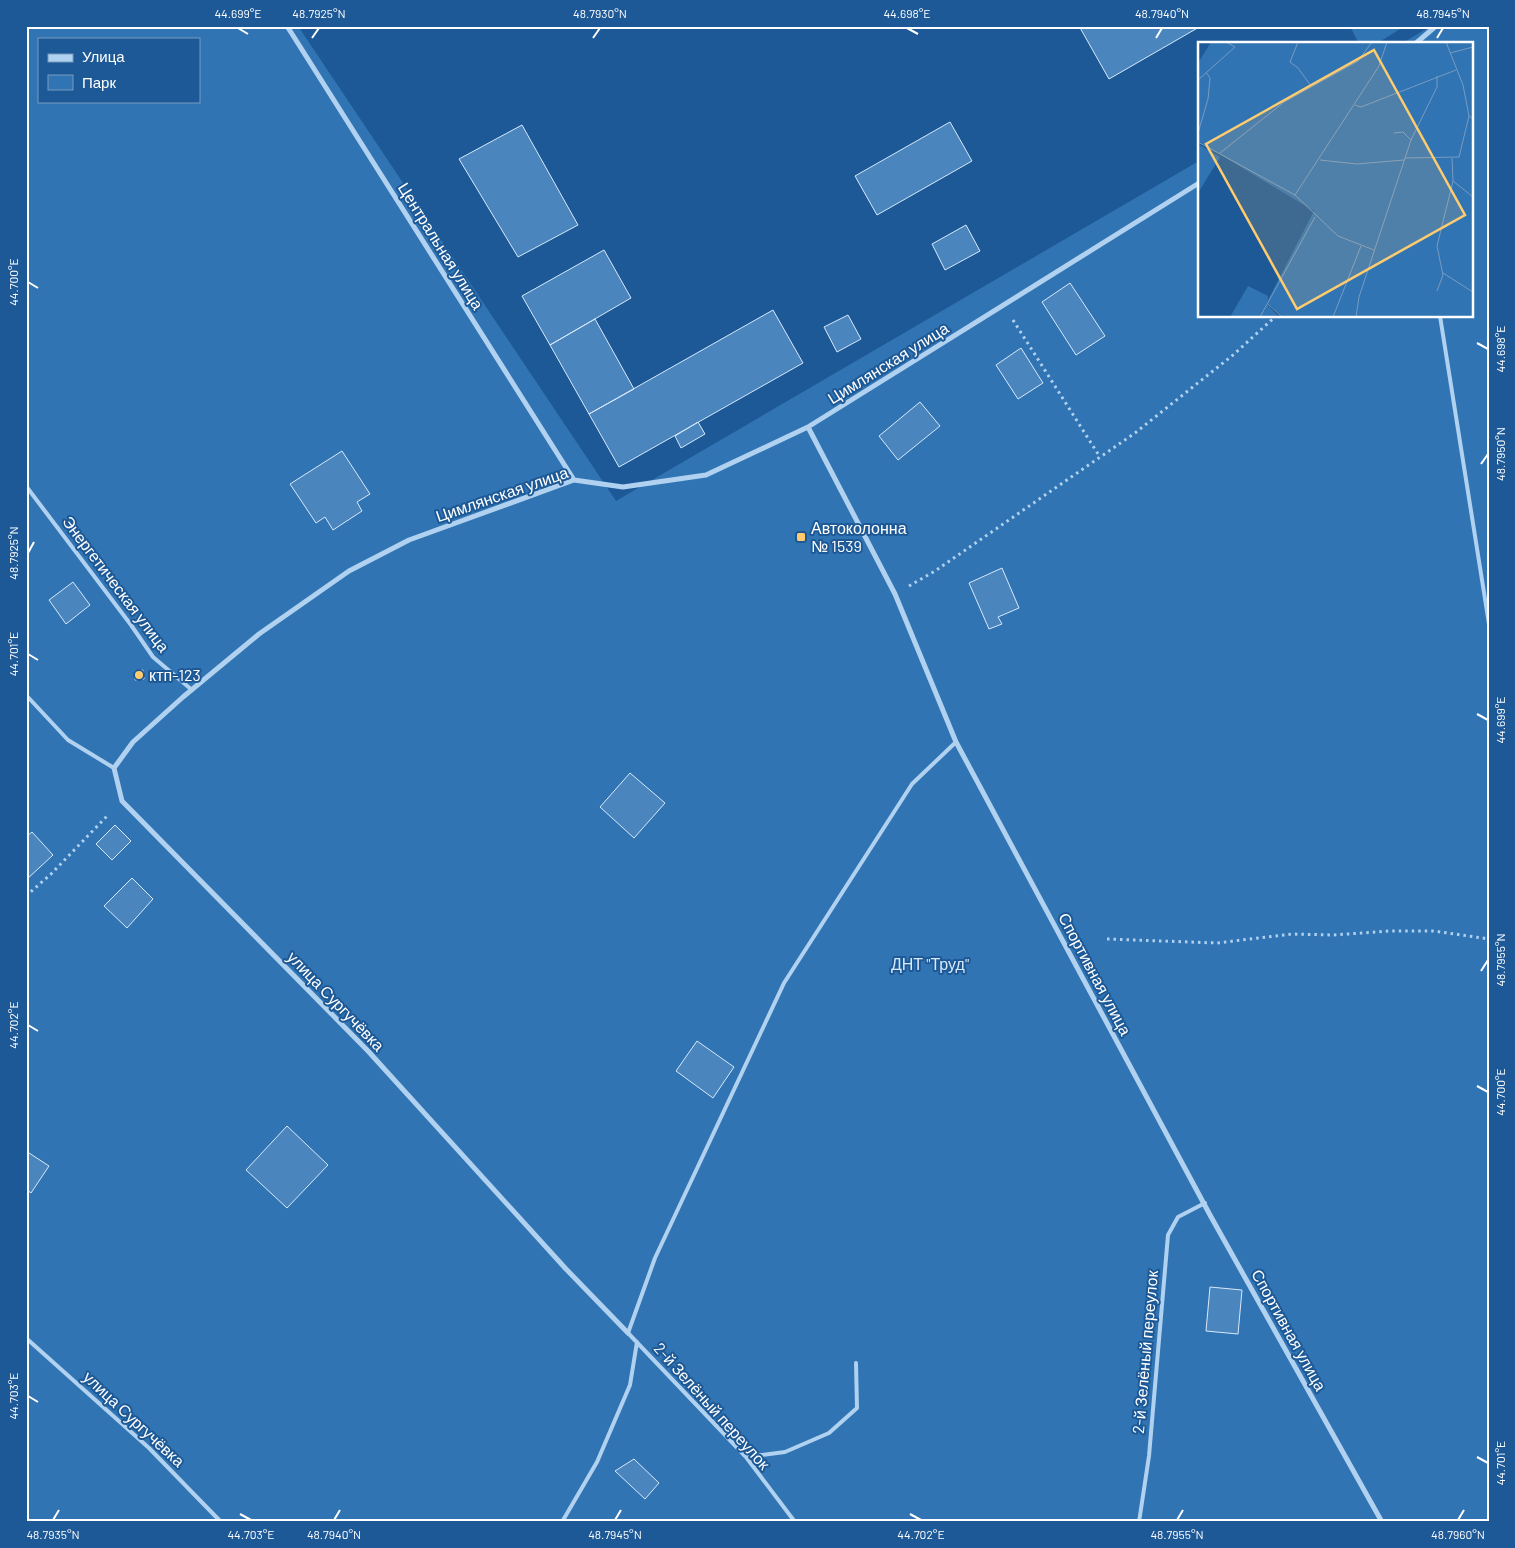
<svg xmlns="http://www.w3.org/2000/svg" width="1515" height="1548" font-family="Barlow,sans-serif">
	<rect width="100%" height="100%" fill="#1d5996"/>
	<path fill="#3174b3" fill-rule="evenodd" d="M26 26H298L616 501 1199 161V316H1471V44H1401L1431 26H1489V1522H26ZM39 39H199V101H39Z
		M1350 26H1405L1376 44H1359Z"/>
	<path fill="#4a85be" stroke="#d7e9fb" d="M1079 26H1201L1109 79Z
		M950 122 972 161 877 215 855 176Z
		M522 125 578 225 518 257 459 159Z
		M966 225 980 251 945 270 932 244Z
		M604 250 631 298 550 345 522 296Z
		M1070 283 1105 336 1076 355 1042 302Z
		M773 310 803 363 619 467 589 414Z
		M848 315 861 339 837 352 824 327Z
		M595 319 634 389 589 414 550 345Z
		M1021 348 1043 383 1018 399 996 365Z
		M920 402 940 426 898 460 879 436Z
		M698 422 705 434 681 448 675 436Z
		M342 451 370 494 357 502 362 511 333 530 325 517 316 523 290 484Z
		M1002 568 1019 608 998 617 1002 624 989 629 969 583Z
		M73 582 90 605 66 624 49 600Z
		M143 670 144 679 135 680V671Z
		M630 773 665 803 634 838 600 807Z
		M115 825 131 841 112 860 96 844Z
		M32 832 53 855 26 880V837Z
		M132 878 153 899 127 928 104 906Z
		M697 1041 734 1067 713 1098 676 1071Z
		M287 1126 328 1165 287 1208 246 1170Z
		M26 1151 49 1166 31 1193 26 1189Z
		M1210 1287 1242 1290 1238 1334 1206 1331Z
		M634 1459 659 1483 645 1499 615 1471Z"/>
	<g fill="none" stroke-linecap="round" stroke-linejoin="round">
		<path stroke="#b0d1ef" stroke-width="3" stroke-dasharray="2.5 4" stroke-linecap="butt" d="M1013 320 1100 457
			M909 586 935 571 1135 433 1233 355 1276 316
			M26 896 51 874 109 814
			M1107 939 1217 943 1292 934 1334 935 1389 931H1434L1489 939"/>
		<path stroke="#b0d1ef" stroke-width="4" d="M1440 316 1489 624
			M26 486 131 625 153 657 192 690
			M26 695 68 740 114 768
			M26 1338 149 1448 221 1522
			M746 1457 785 1452 829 1433 857 1408 856 1363
			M562 1522 597 1462 630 1385 637 1342
			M795 1522 746 1457 628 1333 655 1258 784 983 912 784 956 742
			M1139 1522 1149 1456 1168 1235 1178 1217 1205 1203"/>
		<path stroke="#b0d1ef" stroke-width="5" d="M287 26 574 480
			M1415 44 1436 26
			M808 427 895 594 956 742 1210 1215 1382 1522
			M628 1333 566 1269 368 1051 122 801 114 768 133 742 183 697 259 634 349 571 409 540 574 480 623 487 706 475 808 427 1199 183"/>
	</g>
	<path fill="none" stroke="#fff" stroke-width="2" d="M238 28 248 34M907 28 918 34M312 38 319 28M593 38 600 28M1156 38 1162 28M1437 38 1443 28M28 282 38 288M1477 343 1488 349M1481 464 1488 454M28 553 34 542M28 654 38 660M1477 714 1488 720M1481 971 1488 960M28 1025 38 1031M1477 1086 1488 1092M28 1396 38 1402M1477 1457 1488 1463M240 1514 251 1520M910 1514 921 1520M53 1520 59 1510M334 1520 340 1510M615 1520 621 1510M1177 1520 1183 1510M1458 1520 1464 1510"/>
	<g fill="#fecc6f" stroke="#1d5996" stroke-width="2">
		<rect x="796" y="532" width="10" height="10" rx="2.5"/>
		<circle cx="139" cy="675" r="5"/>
	</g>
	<g text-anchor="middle" stroke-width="4" stroke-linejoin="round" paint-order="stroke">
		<g font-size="16" fill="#fff" stroke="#1d5996">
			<text transform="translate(441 246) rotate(58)" y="6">Центральная улица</text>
			<text transform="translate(888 363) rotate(-32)" y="6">Цимлянская улица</text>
			<text transform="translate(502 494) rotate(-19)" y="6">Цимлянская улица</text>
			<text transform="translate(116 584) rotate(53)" y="6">Энергетическая улица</text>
			<text transform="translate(1095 974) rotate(62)" y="6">Спортивная улица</text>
			<text transform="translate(336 1001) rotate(46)" y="6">улица Сургучёвка</text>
			<text transform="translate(1289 1330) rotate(61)" y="6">Спортивная улица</text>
			<text transform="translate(1145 1352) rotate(-85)" y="6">2-й Зелёный переулок</text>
			<text transform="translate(712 1406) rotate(48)" y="6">2-й Зелёный переулок</text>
			<text transform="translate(134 1419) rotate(43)" y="6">улица Сургучёвка</text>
		</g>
		<g font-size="16" fill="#fff" stroke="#1d5996" text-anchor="start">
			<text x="811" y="534">Автоколонна<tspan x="811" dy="18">№ 1539</tspan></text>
			<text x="149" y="681">ктп-123</text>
		</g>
		<g font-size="16" fill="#d7e9fb" stroke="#1d5996">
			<text x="930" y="970">ДНТ "Труд"</text>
		</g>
	</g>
	<g transform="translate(1198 42)">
		<rect width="275" height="275" fill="#1d5996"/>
		<path d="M13 0H275V275H85L69 260 116 169 0 99V21ZM0 102 22 115 0 151ZM50 244 70 254 69 262 81 275H32Z" fill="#3174b3"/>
		<path fill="none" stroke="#779bc0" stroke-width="1" d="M100 0 92 20 100 26 113 44M248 0 265 43 271 74 275 77M252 11 275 5M0 38 37 5 28 0M157 63 163 65 258 28M0 91 10 57 12 36 8 30M196 91 205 90 213 98M0 100 97 153 140 194 176 208M22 111 86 60 160 19 174 0M207 116 261 115 271 74M122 118 159 122 206 118M255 139 275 155M97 153 181 24 189 0M245 231 275 250M239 249 245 233 239 204 255 139 254 116M69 261 84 275M62 275 117 175M135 275 163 204M158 275 161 255 213 98 239 45V34"/>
		<path fill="#fecc6f" fill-opacity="0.15" stroke="#fecc6f" stroke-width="2.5" d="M176 8 267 173 99 267 8 102Z"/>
		<rect width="275" height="275" fill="none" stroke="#fff" stroke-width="2.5"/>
	</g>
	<rect width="1515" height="1548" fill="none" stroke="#1d5996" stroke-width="55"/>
	<rect x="38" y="38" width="162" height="65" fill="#1d5996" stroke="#779bc0"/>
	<rect x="48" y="54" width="25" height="8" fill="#b0d1ef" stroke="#779bc0"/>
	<text x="82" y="62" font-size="15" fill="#ffffff">Улица</text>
	<rect x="48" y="75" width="25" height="15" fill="#3174b3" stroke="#779bc0"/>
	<text x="82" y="88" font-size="15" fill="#ffffff">Парк</text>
	<rect x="28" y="28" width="1460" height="1492" fill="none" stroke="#fff" stroke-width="2"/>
	<g font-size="12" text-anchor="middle" fill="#fff">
		<text x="238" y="18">44.699°E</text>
		<text x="319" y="18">48.7925°N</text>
		<text x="600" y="18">48.7930°N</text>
		<text x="907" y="18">44.698°E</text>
		<text x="1162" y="18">48.7940°N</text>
		<text x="1443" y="18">48.7945°N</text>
		<text transform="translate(14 282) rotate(-90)" y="4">44.700°E</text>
		<text transform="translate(1501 349) rotate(-90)" y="4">44.698°E</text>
		<text transform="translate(1501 454) rotate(-90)" y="4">48.7950°N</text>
		<text transform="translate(14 553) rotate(-90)" y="4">48.7925°N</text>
		<text transform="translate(14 654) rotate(-90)" y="4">44.701°E</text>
		<text transform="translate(1501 720) rotate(-90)" y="4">44.699°E</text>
		<text transform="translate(1501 960) rotate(-90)" y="4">48.7955°N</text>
		<text transform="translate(14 1025) rotate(-90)" y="4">44.702°E</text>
		<text transform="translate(1501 1092) rotate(-90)" y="4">44.700°E</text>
		<text transform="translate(14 1396) rotate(-90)" y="4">44.703°E</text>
		<text transform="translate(1501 1463) rotate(-90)" y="4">44.701°E</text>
		<text x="53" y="1539">48.7935°N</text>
		<text x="251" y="1539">44.703°E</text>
		<text x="334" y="1539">48.7940°N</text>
		<text x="615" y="1539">48.7945°N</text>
		<text x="921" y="1539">44.702°E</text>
		<text x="1177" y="1539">48.7955°N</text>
		<text x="1458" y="1539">48.7960°N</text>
	</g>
</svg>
